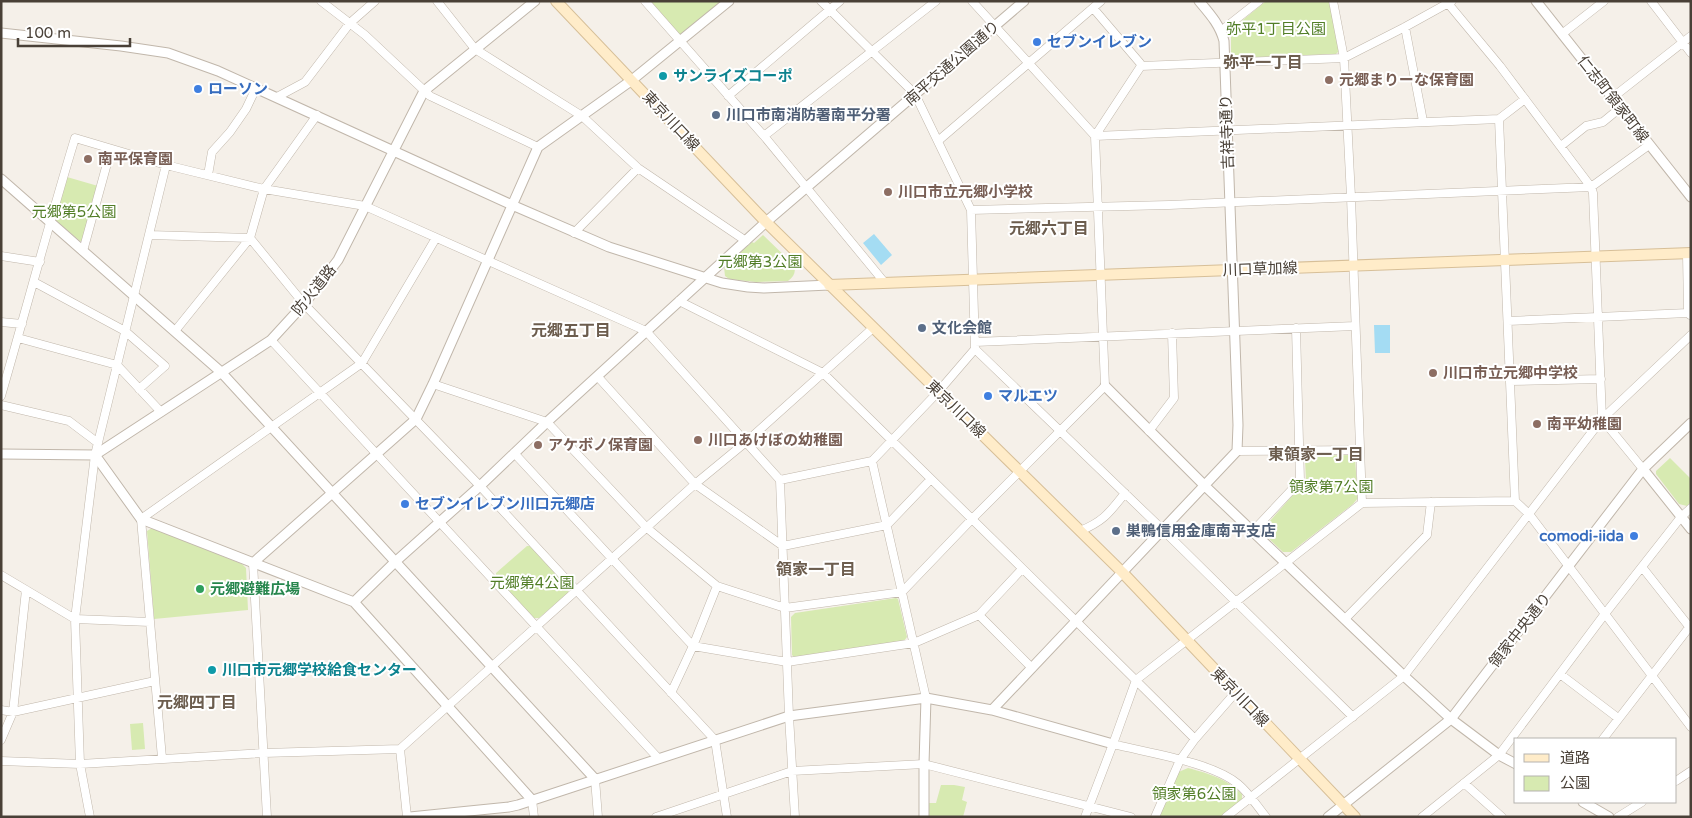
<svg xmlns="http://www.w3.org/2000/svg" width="1692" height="818" font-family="'Varela Round','Noto Sans JP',sans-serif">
	<rect width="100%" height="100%" fill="#f5f0e9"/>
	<path fill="#d7eab1" d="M649 1H722L682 34H677Z
		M1266 1H1330L1340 50 1336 54 1234 58 1231 56V33L1233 28Z
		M67 177 98 186 83 241H80L56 221 55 216Z
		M763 235 792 263C797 270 795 276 788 281L756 282 729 279 725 276 724 267 752 242 754 243Z
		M1351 455 1355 459 1358 498 1353 504 1291 552H1283L1263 533V529L1306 480 1305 459 1307 456Z
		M1670 458 1691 479V502L1687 506 1679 504 1656 474V471Z
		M152 528 242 564 246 568 248 610 154 619 147 531Z
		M527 546H530L569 588 568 593 539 618H533L496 578V573Z
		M896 598 898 599 907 637 904 641 795 658 792 655 791 617 795 613Z
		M143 723 145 749 132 750 130 724Z
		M1188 768C1210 774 1225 778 1242 794V800L1220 817H1158L1176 773Z
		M941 785H954L965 787 962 800 967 802 963 817H929V803H936Z"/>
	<path fill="#a4dcf3" d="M874 234 892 255 881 265 863 243Z
		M1374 325H1390V353H1375Z"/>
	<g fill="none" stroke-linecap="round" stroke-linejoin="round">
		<defs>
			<path id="minor" d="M321 1 365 35 430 96 538 147
				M437 1 475 49 582 116 638 168 746 241
				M645 1 764 136 885 283
				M1333 1 1344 58 1351 197 1362 503
				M1446 1 1500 66 1591 187 1593 193 1602 419 1643 469
				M1651 1 1691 53
				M1093 8 1140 63 1141 66 1095 136
				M1405 27 1423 121
				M1221 31 1259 1
				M1562 34 1604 1
				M1141 66 1344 58 1405 27 1452 1
				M728 96 840 1
				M277 97 305 82 350 23 375 1
				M1612 98 1691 36
				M1499 119 1515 501 1529 514 1691 727
				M764 136 936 1
				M1095 136 1499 119 1525 99
				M938 141 1101 1
				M1561 146 1586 126 1603 122 1620 108
				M208 175 212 152 230 132 246 109 256 88
				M971 210 1169 205 1591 187 1649 145
				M574 233 638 168
				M149 235 250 238 304 304 480 486 715 740 727 817
				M83 251 111 149
				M1687 253 1688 313 1690 315
				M1 256 40 262
				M34 282 125 331 165 366 139 389
				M679 301 823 373 1076 621 1195 739
				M1508 321 1688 313
				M1 322 22 324
				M175 331 250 238 264 189 317 115
				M18 338 117 365 161 412
				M271 340 658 758
				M975 342 1355 326
				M975 349 1163 530 1353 717
				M598 377 695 484 783 546 887 525 931 479
				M1510 381 1601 379
				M433 384 547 422 647 528 717 586 785 608 902 592 972 519 1105 386 1095 136 972 1
				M1 396C26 310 49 223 75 138L166 165 264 189 365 206 646 331 780 480 789 716 795 817
				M1 405 69 421 98 443
				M1149 431 1174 398 1172 333
				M1237 451 1360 450
				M514 453 693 646 787 662 914 643 979 615 1022 569
				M872 461 926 698
				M780 480 872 461 938 392 975 349 971 210 915 94 821 1
				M1080 531C1104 521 1109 513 1125 493
				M1253 531 1300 481 1296 328
				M253 563 267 817
				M1642 567 1691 629
				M1 575 75 619 150 622
				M979 615 1032 668
				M1345 619 1427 535 1431 502
				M1560 674 1618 718
				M671 693 693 646 717 586
				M1 710 13 712 155 681
				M1603 739 1691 625
				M1 740 13 712 26 590
				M1113 744C1148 753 1212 762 1238 784 1249 793 1257 806 1266 817
				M400 749 407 817
				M162 758 141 519 362 363 436 238
				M1 761 80 764 264 753 400 749 695 484 746 442 873 328
				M595 779 598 817
				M1676 781 1691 771
				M1464 783 1502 817
				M532 800 534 817
				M90 817 80 764 75 619 95 455 166 165
				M656 817 792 771 924 764 1131 817
				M1085 817 1113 744 1136 680 1362 503 1515 501
				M1155 817 1180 760 1195 739 1236 692
				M1226 817 1404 676 1602 419 1691 335
				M1422 817 1499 755 1604 615 1681 517 1691 508
				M1618 817 1642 802"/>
			<path id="tertiary" d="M1536 1 1691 197
				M1 33 121 46 168 53 218 71 512 205 609 247 722 283 748 287 764 288 829 285
				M1 179 221 372 595 779
				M1105 386 1205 486 1404 676 1451 719 1499 755 1516 764
				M1 454 95 455 271 340 304 304 338 260 424 91 535 1
				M95 455 141 519 354 602 532 800
				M1643 469 1691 529
				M253 563 416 419 433 384 538 147 632 80 729 1
				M354 602 395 562 480 486 547 422 766 222 1024 1
				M992 710 1237 451 1238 425 1224 41C1220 25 1210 14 1199 1
				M1583 802 1609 817
				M410 817 509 807 518 805 789 716 926 698 992 710 1113 744
				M924 817V764L926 698
				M1328 817 1451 719 1643 469 1691 423"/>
			<path id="secondary" d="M556 1 766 222 1122 572 1355 817
				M829 285 1691 253"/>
		</defs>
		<use href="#minor" stroke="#c1b7ab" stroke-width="9"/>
		<use href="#tertiary" stroke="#c1b7ab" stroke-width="11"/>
		<use href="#secondary" stroke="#d7bf98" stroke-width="12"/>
		<use href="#minor" stroke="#fff" stroke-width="8"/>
		<use href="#tertiary" stroke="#fff" stroke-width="9"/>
		<use href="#secondary" stroke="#ffecc9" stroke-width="10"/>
	</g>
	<g fill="#3f7fe0" stroke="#fff" stroke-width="2">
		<circle cx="1037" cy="42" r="5"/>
		<circle cx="198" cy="89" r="5"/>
		<circle cx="988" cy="396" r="5"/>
		<circle cx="405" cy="504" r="5"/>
		<circle cx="1634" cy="536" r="5"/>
	</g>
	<g fill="#0f9aa8" stroke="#fff" stroke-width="2">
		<circle cx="663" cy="76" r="5"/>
		<circle cx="212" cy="670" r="5"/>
	</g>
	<g fill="#8d6e63" stroke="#fff" stroke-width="2">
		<circle cx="1329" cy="80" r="5"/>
		<circle cx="88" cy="159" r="5"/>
		<circle cx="888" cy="192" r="5"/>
		<circle cx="1433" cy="373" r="5"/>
		<circle cx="1537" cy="424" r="5"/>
		<circle cx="698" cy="440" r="5"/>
		<circle cx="538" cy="445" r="5"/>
	</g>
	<g fill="#5c6f8a" stroke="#fff" stroke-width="2">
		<circle cx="716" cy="115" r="5"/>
		<circle cx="922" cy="328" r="5"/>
		<circle cx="1116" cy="531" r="5"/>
	</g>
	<circle fill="#2e9e5b" stroke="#fff" stroke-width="2" cx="200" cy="589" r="5"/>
	<g text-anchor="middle" stroke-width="4" stroke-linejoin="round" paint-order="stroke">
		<g font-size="15" fill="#527e27" stroke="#fff">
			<text x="1276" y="34">弥平1丁目公園</text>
			<text x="74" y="217">元郷第5公園</text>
			<text x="760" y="267">元郷第3公園</text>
			<text x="1331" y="492">領家第7公園</text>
			<text x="532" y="588">元郷第4公園</text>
			<text x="1194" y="799">領家第6公園</text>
		</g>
		<g font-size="15" font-weight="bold" fill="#366cbe" stroke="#fff" text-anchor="start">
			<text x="1047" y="47">セブンイレブン</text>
			<text x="208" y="94">ローソン</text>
			<text x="998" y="401">マルエツ</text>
			<text x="415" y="509">セブンイレブン川口元郷店</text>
			<text x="1624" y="541" text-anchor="end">comodi-iida</text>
		</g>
		<g font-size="15" fill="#494037" stroke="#fff">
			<text transform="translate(952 63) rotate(-41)" y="5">南平交通公園通り</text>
			<text transform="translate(1613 99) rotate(52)" y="5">仁志町領家町線</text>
			<text transform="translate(671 121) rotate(47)" y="5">東京川口線</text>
			<text transform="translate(1227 132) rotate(-92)" y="5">吉祥寺通り</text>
			<text transform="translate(1260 269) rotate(-2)" y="5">川口草加線</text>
			<text transform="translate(314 290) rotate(-51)" y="5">防火道路</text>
			<text transform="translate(956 409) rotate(44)" y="5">東京川口線</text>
			<text transform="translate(1520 630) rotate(-52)" y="5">領家中央通り</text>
			<text transform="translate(1240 697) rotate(46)" y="5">東京川口線</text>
		</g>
		<g font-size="15" font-weight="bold" fill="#0d838f" stroke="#fff" text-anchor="start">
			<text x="673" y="81">サンライズコーポ</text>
			<text x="222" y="675">川口市元郷学校給食センター</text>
		</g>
		<g font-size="15" font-weight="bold" fill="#785e54" stroke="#fff" text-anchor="start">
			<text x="1339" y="85">元郷まりーな保育園</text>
			<text x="98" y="164">南平保育園</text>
			<text x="898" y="197">川口市立元郷小学校</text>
			<text x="1443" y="378">川口市立元郷中学校</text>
			<text x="1547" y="429">南平幼稚園</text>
			<text x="708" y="445">川口あけぼの幼稚園</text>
			<text x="548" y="450">アケボノ保育園</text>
		</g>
		<g font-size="15" font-weight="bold" fill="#4e5e75" stroke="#fff" text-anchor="start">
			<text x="726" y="120">川口市南消防署南平分署</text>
			<text x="932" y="333">文化会館</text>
			<text x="1126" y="536">巣鴨信用金庫南平支店</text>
		</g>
		<g font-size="15" font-weight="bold" fill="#27864d" stroke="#fff" text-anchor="start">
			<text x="210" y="594">元郷避難広場</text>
		</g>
		<g font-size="16" font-weight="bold" fill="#6c5d4e" stroke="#fff">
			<text x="1263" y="68">弥平一丁目</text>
			<text x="1049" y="234">元郷六丁目</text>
			<text x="571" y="336">元郷五丁目</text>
			<text x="1316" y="460">東領家一丁目</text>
			<text x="816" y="575">領家一丁目</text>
			<text x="197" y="708">元郷四丁目</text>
		</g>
	</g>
	<rect width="1692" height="818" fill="none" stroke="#494037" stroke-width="5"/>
	<rect x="1514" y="738" width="162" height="65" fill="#ffffff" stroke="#b6b3af"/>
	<rect x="1524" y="754" width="25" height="8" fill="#ffecc9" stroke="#b6b3af"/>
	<text x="1560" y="763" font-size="15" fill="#494037">道路</text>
	<rect x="1524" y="776" width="25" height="15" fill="#d7eab1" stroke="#b6b3af"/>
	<text x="1560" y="788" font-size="15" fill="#494037">公園</text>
	<path d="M18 38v8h112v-8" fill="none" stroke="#494037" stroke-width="2.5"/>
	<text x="25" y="38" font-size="15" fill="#494037" stroke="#ffffff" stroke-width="4" paint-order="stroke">100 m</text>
</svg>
